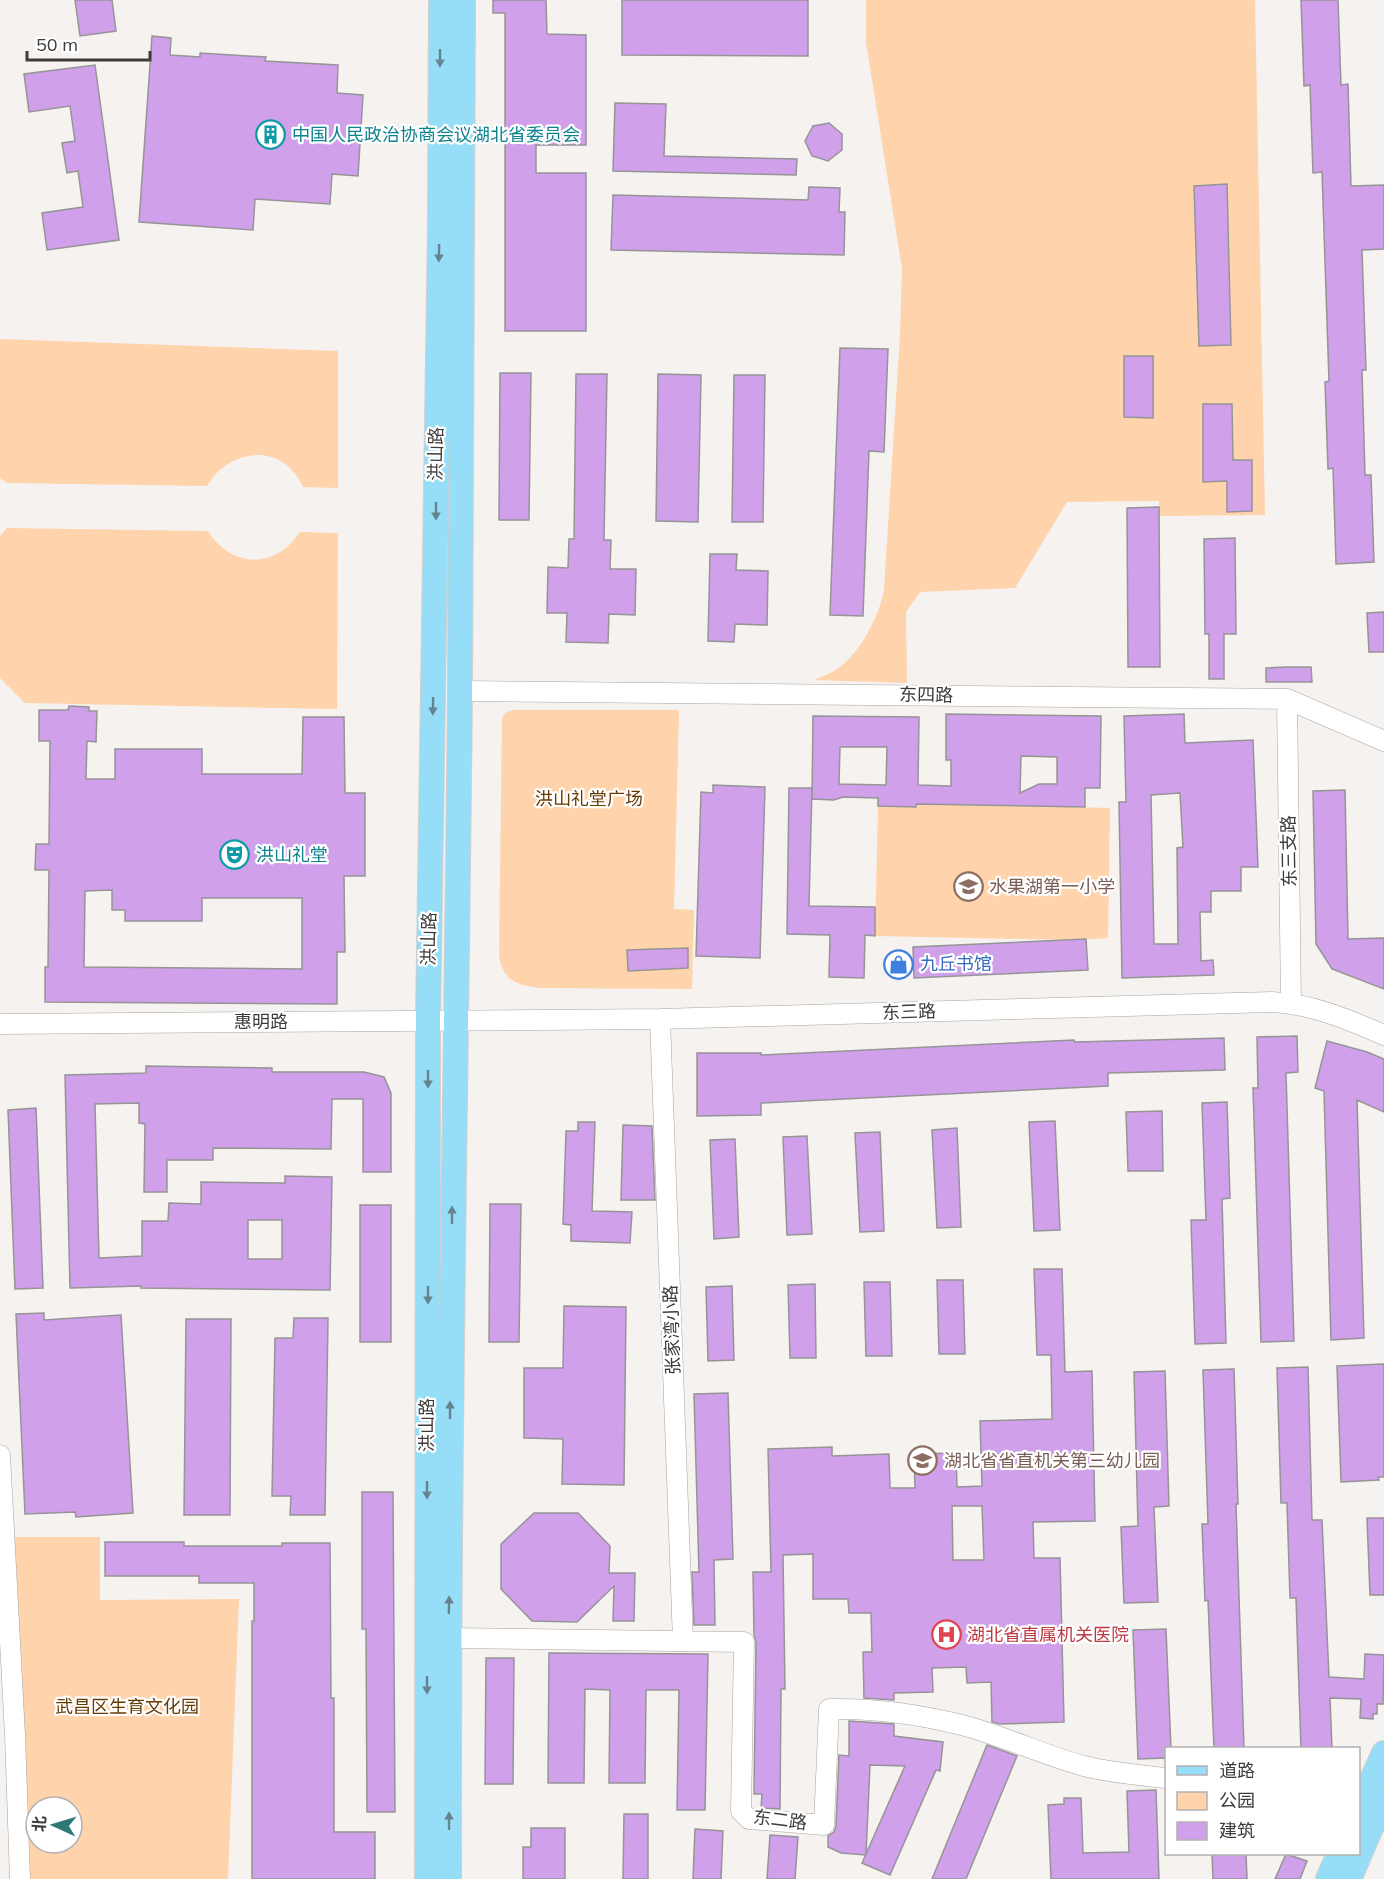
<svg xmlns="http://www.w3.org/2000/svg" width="1384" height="1879" font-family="Mulish,'Noto Sans SC',sans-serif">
	<rect width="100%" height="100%" fill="#f5f2ef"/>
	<path fill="#ffd4ad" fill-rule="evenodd" d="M866 0H1255L1265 515 1159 516V501L1067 502 1015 588 920 592 906 612 907 683 814 680C823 676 832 673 840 667 861 651 880 615 884 589L900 334 902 269 866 42Z
		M0 339 338 351V488L303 487C283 442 230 447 207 486L7 483 0 478Z
		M7 528 208 531C232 569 276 569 300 532L338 533 337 709 25 703 0 678V536Z
		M512 710H679L674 909 694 910 692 989 540 988C517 985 503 981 499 956L502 719 505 713Z
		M916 799 938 804 1110 808 1108 938 1072 940 875 936 878 806 915 807Z
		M12 1537H100V1600L239 1599 228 1879H27ZM36 1807H72V1843H36Z"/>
	<path fill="#d0a0eb" stroke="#959497" stroke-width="1.5" fill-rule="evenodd" d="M75 0H112L116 31 80 36Z
		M493 0H546L547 34 586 35V145H536V173H586V331H505V13H493Z
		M622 0H808V56L622 55Z
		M1301 0H1338L1341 85 1348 84 1351 186 1384 185V249L1362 250 1366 370H1362L1365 475H1371L1374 562 1336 564 1333 468 1328 469 1325 382 1329 381 1322 172 1313 173 1310 85 1304 86Z
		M152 36 171 38 170 55 200 57V53L266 57 265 61 338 65 337 93 363 95 358 176 332 174 330 204 255 199 253 230 139 222Z
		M95 65 119 240 47 250 42 213 83 207 78 171 67 173 62 143 75 141 70 106 29 112 24 74Z
		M615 103 666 104 664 156 797 159 796 175 613 171Z
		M829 123 842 134V150L828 161 812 156 805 141 813 126Z
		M1227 184 1231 345 1199 346 1194 186Z
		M809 187 840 188 839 212H845L844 255 611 250 613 195 808 200Z
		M840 348 888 349 884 452 869 451 863 616 830 615Z
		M1124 356H1153V418L1124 417Z
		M500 373H531L529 520H499Z
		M576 374H607L604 540H611L610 569H636L635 615 609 614 608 643 566 642 567 613H547L548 567 568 568 569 539H574Z
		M658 374 701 375 698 522 656 521Z
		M734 375H765L763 522H732Z
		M1203 404H1232L1233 460H1252V511L1227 512V481L1203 482Z
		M1159 507 1160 667H1128L1127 508Z
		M1235 538 1236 634H1224V679H1209V634H1205L1204 539Z
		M710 554H737L736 570 768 571 767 625 735 624 734 642 708 641Z
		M1384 612V652H1369L1367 613Z
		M1287 667H1311L1312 682H1266V668Z
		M69 706 89 707V711H97L96 742 87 741 86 779H115V749H202V774H302L303 717H344L345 793H365V876H344L345 952H337V1004L45 1002V967H48L49 870H35L36 844H49L50 741H39V710H68ZM112 890V910H125V921H202V898H302V969L84 967 85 891Z
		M946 714 1101 716 1100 788H1085V807L916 804V807L878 806V798L843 797 834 800 812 799 813 716 919 717 918 785 951 786V760H946ZM840 747H887L886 785 839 784ZM1021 756 1057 757V784H1039L1020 793Z
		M1184 714 1185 743 1253 740 1258 867H1241V891H1211V912H1200L1201 961 1213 960 1214 975 1122 978 1119 802H1126L1124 716ZM1180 793 1183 847 1177 848 1178 944H1154L1151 795Z
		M713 785 765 787 760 958 696 956 701 792 713 793Z
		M789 788H812L809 906 875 907V936L865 935 864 978 829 977 830 935 787 934Z
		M1345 790 1348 939 1384 938V989L1332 969 1316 944 1313 791Z
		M1086 939 1088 970 914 978 913 947Z
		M688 948V968L628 971 627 950Z
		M1297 1036 1298 1072 1286 1073 1294 1341 1261 1342 1253 1088H1258L1257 1037Z
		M1224 1038 1225 1070 1108 1073V1086L761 1103V1115L697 1116V1053H761V1055L1074 1040 1075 1042Z
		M1327 1041 1367 1052 1384 1059V1112L1357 1100 1364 1338 1331 1340 1324 1091 1315 1088Z
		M146 1066 272 1068V1072H364L384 1077 391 1093V1172H363V1099H332L331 1149 213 1148V1160H167V1192H144L145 1124 139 1123V1103L95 1104 99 1258 142 1256V1221H168L169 1203 201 1204V1182L285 1183V1176L332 1177 330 1290 141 1288V1286L70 1288 65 1075 146 1073ZM248 1220H282V1259H248Z
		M1227 1102 1230 1198 1222 1199 1226 1343 1195 1344 1191 1220H1206L1202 1103Z
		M36 1108 43 1288 15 1289 8 1110Z
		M1162 1111 1163 1171H1128L1126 1112Z
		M1055 1121 1060 1230 1034 1231 1029 1122Z
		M578 1122H595L592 1211 632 1212 630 1243 571 1241V1225L563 1224 566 1131H578Z
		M623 1125 652 1126 655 1200H621Z
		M957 1128 961 1227 937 1228 932 1130Z
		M880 1132 884 1231 860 1232 855 1133Z
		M807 1136 812 1234 787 1235 783 1137Z
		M735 1139 739 1237 714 1239 710 1140Z
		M490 1204H521L519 1342H489Z
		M360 1205H391V1342H360Z
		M1034 1269H1062L1065 1372 1092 1371 1095 1521 1033 1522 1034 1558H1060L1064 1722 1000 1724 992 1722 991 1682 967 1683 966 1667 932 1668 933 1692 894 1693V1700L864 1698 863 1652H872L871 1613H849L848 1599H813V1554L783 1555 785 1689H781L780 1809 761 1808 762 1794H754L756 1642 754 1635 753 1572H771L768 1449 832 1447V1456L889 1454 890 1488H915L914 1454 956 1453 957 1487 982 1486 980 1421 1052 1419 1051 1355H1037ZM952 1506H982L984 1560H953Z
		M937 1280H963L965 1354H939Z
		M864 1282H890L892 1356H866Z
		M815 1284 816 1358H790L788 1285Z
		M732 1286 734 1360 708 1361 706 1287Z
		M564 1306 626 1307 624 1485 562 1484 563 1439 524 1438V1368H563Z
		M44 1313V1320L121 1315 133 1513 76 1517 75 1512 25 1514 16 1314Z
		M294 1318H328L325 1515H290L291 1496H272L275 1338H293Z
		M186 1319H231L230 1515H184Z
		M1384 1364V1477H1378L1379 1480 1341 1482 1337 1366Z
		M1308 1367 1312 1520H1322L1329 1677 1364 1679 1365 1654 1384 1655 1383 1704H1377V1714H1373V1719L1360 1718 1361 1699 1330 1698 1332 1749H1301L1296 1598H1290L1287 1503H1281L1277 1368Z
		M1234 1369 1238 1504H1236L1244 1749H1214L1208 1600 1205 1601 1202 1524H1208L1203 1370Z
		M1165 1371 1169 1506 1154 1507 1158 1602 1124 1603 1121 1527 1138 1526 1134 1372Z
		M728 1393 733 1559 714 1560 715 1625H694L692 1572H699L694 1394Z
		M362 1492H393L395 1812H367L366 1629H362Z
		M534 1513H578L610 1546 609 1573H635L634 1621H613L614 1586 577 1622 532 1621 501 1589V1544Z
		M1367 1518H1384V1595H1370Z
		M105 1542H184V1546H282V1543H330L331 1698H334V1832H375V1879H252V1621H254V1583H199V1576H105Z
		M1166 1629 1171 1749H1167V1758L1138 1759 1133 1630Z
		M549 1653 708 1654 705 1810H677L679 1690H646L645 1783H609L610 1690 585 1689 584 1783H548Z
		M486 1658H514L513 1784H485Z
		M849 1721 894 1724V1736L943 1742 940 1771 936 1770 890 1875 862 1863 905 1766 870 1765 866 1855 841 1853 828 1847V1836L834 1832 836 1826 839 1755 849 1756Z
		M987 1745 1017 1756 966 1879H932Z
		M1156 1790 1159 1879H1051L1048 1805 1064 1804V1798H1081L1083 1853 1129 1852 1127 1791Z
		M624 1814H648V1879H623Z
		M531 1828H565V1879H523V1847H531Z
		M695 1829 723 1831 721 1879H693Z
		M770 1835 798 1837 795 1879H767Z
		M1212 1854H1246L1247 1879H1213Z
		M1286 1854 1307 1861 1300 1879H1275Z"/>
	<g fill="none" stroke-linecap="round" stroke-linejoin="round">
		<defs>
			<path id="minor" d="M460 691 1287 699 1384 741
				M1287 699 1291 1003
				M660 1019 683 1641
				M0 1024 660 1019 1272 1002C1312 1004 1347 1019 1384 1035
				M0 1455 15 1735 20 1879
				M448 1638 744 1642 741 1811 749 1819 824 1825 829 1709C874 1708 918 1714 962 1725 1004 1736 1043 1755 1084 1766 1111 1773 1139 1775 1166 1778"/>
			<path id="major" d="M1358 1810 1384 1753
				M427 1879 428 1020 440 228 441 0
				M449 1879C448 1482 456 1086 460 689 462 460 462 230 463 0
				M1328 1879 1339 1854
				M1349 1879 1384 1798"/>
		</defs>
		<use href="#minor" stroke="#a7a5a2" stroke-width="21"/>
		<use href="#major" stroke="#d1d0d0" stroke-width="26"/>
		<use href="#minor" stroke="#fff" stroke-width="20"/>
		<use href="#major" stroke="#96ddf7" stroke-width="24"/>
	</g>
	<defs><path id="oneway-solid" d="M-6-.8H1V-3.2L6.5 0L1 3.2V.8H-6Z" transform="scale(1.5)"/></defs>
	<g fill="#668490">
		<use href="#oneway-solid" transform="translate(440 58) rotate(90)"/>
		<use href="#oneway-solid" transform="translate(439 253) rotate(91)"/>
		<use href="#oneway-solid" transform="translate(436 511) rotate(90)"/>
		<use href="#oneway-solid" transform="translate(433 706) rotate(91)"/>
		<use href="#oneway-solid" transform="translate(428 1079) rotate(90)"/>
		<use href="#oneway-solid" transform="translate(452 1215) rotate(-90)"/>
		<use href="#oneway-solid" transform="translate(428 1295) rotate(90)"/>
		<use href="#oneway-solid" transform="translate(450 1410) rotate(-90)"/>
		<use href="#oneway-solid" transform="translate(427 1490) rotate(90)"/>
		<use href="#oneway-solid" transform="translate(449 1605) rotate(-89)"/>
		<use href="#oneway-solid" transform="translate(427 1685) rotate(90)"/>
		<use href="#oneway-solid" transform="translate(449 1821) rotate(-90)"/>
	</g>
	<defs>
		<symbol id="building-ring" viewBox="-11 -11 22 22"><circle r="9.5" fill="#fff" stroke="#0f9aa8" stroke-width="1.5"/><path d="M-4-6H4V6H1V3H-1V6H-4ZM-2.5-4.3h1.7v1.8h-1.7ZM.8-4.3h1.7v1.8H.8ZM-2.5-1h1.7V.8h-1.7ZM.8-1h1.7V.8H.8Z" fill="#0f9aa8"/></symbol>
		<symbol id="theatre-ring" viewBox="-11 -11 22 22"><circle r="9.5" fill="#fff" stroke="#0f9aa8" stroke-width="1.5"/><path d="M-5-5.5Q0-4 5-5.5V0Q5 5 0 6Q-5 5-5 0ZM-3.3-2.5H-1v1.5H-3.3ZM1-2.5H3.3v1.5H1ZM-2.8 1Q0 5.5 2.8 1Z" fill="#0f9aa8"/></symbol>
		<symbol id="school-ring" viewBox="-11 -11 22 22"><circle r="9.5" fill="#fff" stroke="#8d6e63" stroke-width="1.5"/><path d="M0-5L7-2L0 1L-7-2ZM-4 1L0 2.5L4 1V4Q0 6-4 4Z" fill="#8d6e63"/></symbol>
		<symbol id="shop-ring" viewBox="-11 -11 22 22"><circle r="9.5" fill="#fff" stroke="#3f7fe0" stroke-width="1.5"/><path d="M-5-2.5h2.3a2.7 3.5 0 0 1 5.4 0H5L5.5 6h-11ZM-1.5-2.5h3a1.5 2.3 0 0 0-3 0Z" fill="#3f7fe0"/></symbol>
		<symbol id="hospital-ring" viewBox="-11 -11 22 22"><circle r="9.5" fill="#fff" stroke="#e0444e" stroke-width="1.5"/><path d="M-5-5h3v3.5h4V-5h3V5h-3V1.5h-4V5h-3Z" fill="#e0444e"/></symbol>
	</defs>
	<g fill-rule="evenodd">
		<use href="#building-ring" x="254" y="118" width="33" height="33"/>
		<use href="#theatre-ring" x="218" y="838" width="33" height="33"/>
		<use href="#school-ring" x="952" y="870" width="33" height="33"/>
		<use href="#shop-ring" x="882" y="948" width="33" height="33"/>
		<use href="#school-ring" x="906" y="1444" width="33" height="33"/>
		<use href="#hospital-ring" x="930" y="1618" width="33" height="33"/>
	</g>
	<g text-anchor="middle" stroke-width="4.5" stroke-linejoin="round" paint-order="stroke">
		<g font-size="18" fill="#0d838f" stroke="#fff" text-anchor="start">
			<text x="292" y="141">中国人民政治协商会议湖北省委员会</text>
			<text x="256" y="861">洪山礼堂</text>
		</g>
		<g font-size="18" fill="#3e3c3b" stroke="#fff">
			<text transform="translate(436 454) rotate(-89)" y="6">洪山路</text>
			<text transform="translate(926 695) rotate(1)" y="6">东四路</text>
			<text transform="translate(1289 851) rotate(-91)" y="6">东三支路</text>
			<text transform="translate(429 939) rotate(-89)" y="6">洪山路</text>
			<text transform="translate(909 1012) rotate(-2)" y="6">东三路</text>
			<text x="261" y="1028">惠明路</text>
			<text transform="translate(672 1330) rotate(-92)" y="6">张家湾小路</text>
			<text transform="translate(427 1425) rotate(-90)" y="6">洪山路</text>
			<text transform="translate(780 1820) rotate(7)" y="6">东二路</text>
		</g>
		<g font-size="18" fill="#673b04" stroke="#fff">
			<text x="589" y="805">洪山礼堂广场</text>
			<text x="127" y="1713">武昌区生育文化园</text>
		</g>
		<g font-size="18" fill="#785e54" stroke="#fff" text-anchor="start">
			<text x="989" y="893">水果湖第一小学</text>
			<text x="944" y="1467">湖北省省直机关第三幼儿园</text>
		</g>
		<g font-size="18" fill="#366cbe" stroke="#fff" text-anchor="start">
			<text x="920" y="970">九丘书馆</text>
		</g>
		<g font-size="18" fill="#be3a42" stroke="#fff" text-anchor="start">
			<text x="967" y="1641">湖北省直属机关医院</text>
		</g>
	</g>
	<rect x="1165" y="1747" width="195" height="108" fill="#ffffff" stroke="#b2b1b1" stroke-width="1.5"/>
	<rect x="1177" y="1766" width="30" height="9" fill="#96ddf7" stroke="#b2b1b1" stroke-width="1.5"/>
	<text x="1219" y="1777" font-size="18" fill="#3e3c3b">道路</text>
	<rect x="1177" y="1792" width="30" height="18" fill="#ffd4ad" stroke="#b2b1b1" stroke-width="1.5"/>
	<text x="1219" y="1807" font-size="18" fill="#3e3c3b">公园</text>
	<rect x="1177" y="1822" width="30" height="18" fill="#d0a0eb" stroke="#b2b1b1" stroke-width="1.5"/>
	<text x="1219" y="1837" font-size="18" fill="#3e3c3b">建筑</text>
	<g transform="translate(54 1825) rotate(274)"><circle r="28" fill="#ffffff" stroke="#b2b1b1" stroke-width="1.5"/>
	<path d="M0-4.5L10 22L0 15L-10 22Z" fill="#2f7878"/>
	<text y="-9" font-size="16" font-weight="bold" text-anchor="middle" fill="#3e3c3b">北</text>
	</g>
	<path d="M27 51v9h123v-9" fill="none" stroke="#3e3c3b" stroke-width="3"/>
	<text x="36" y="51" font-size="18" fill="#3e3c3b" stroke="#ffffff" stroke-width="4.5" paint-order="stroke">50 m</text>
</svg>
